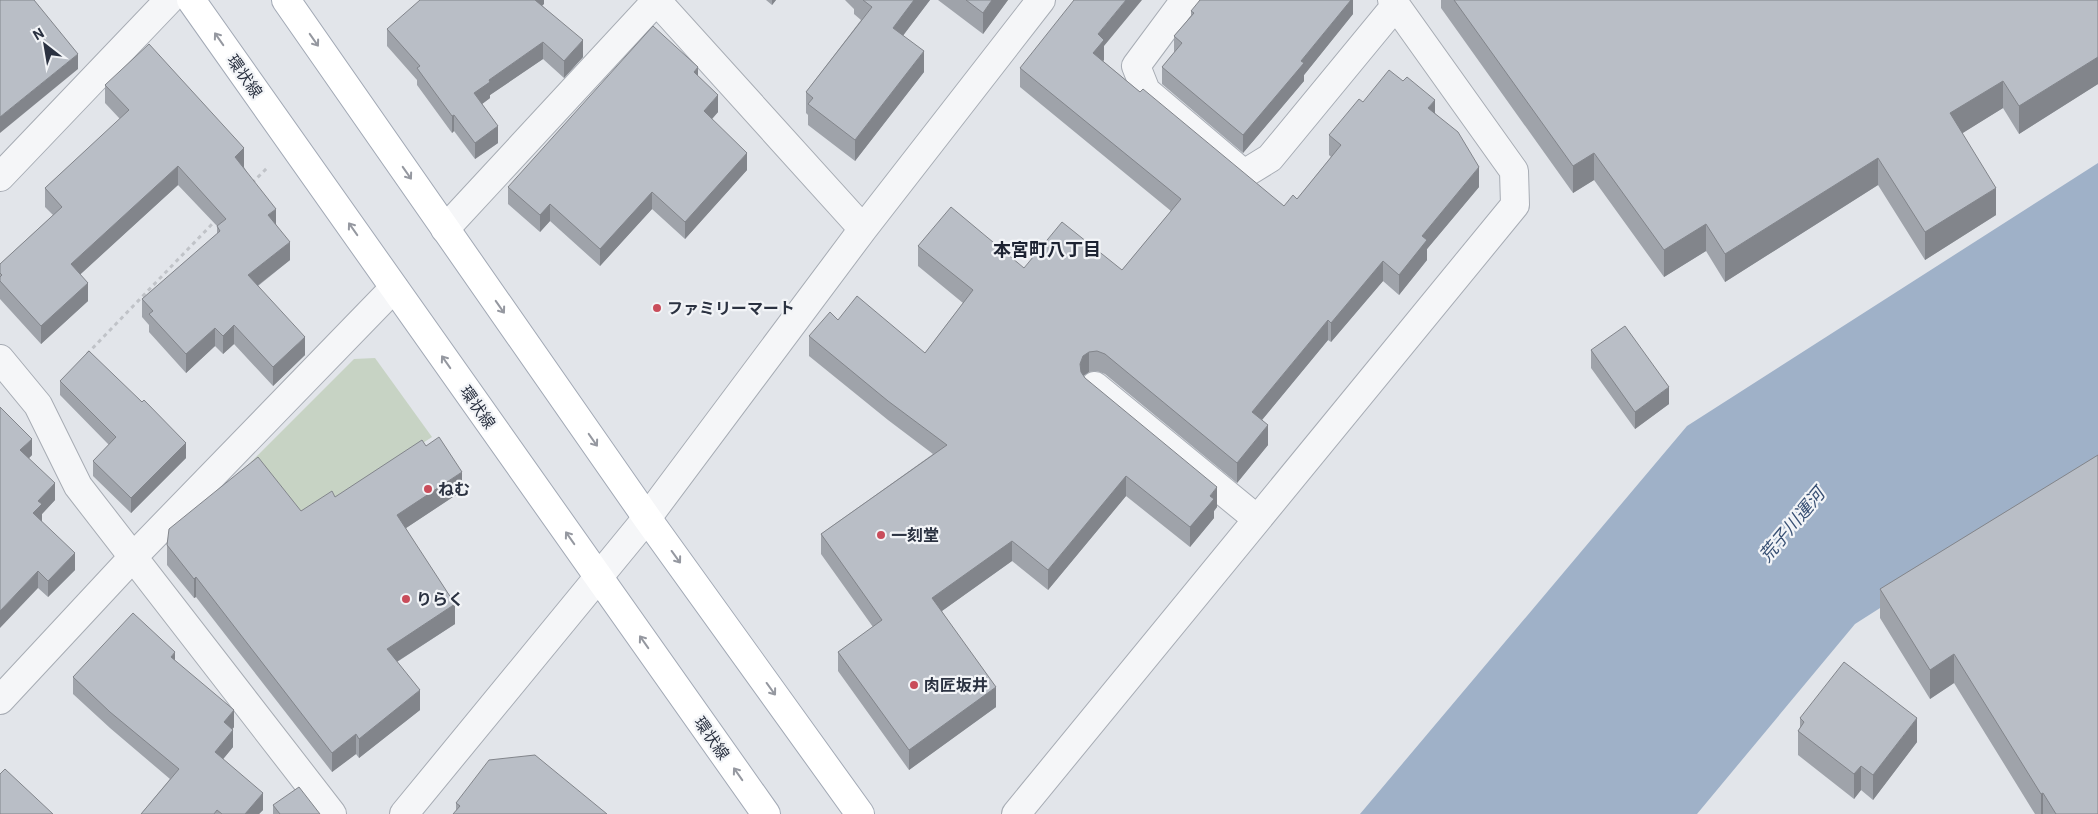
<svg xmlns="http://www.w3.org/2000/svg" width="2098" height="814" font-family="Roboto,'Noto Sans JP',sans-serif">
	<rect width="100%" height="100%" fill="#e2e5ea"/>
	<path fill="#c7d3c4" d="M375 358 432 437 302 522 251 462 354 359Z"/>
	<path fill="#9fb1c8" d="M2098 163V469L1855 624 1697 814H1360L1687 426Z"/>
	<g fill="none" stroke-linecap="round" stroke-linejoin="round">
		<defs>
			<path id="minor" d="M656 0 863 229
				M1185 0 1136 66 1146 91 1244 174 1270 158 1396 5
				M0 177 169 0
				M445 229 657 0
				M0 359 38 405 78 486 332 814
				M1095 386 1257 519
				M0 700 134 556 394 288
				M404 814 647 518 863 229 1041 0
				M1016 814 1515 205 1514 171 1392 0"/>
			<path id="major" d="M191 0 766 814
				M286 0 647 518 860 814"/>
		</defs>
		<use href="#minor" stroke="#a7acb4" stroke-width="30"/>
		<use href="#major" stroke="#a2a9b5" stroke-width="30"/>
		<path stroke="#c0c3c8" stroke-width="3" stroke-dasharray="4 4" stroke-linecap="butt" d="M252 183 269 166
			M87 354 216 220"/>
		<use href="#minor" stroke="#f5f6f8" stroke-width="28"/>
		<use href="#major" stroke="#fff" stroke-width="28"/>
	</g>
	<path fill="#9fa3aa" d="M544 0V4L542 5 583 57 564 78 543 59 490 95V98L482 104 498 143 475 159 454 131 452 133 417 85V80L387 46V29Z
		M766 0H776L772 5Z
		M845 0H930L903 35 924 72 855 161 808 125V115L806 113V92L861 20 854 14V9Z
		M938 0H1008L983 34Z
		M1353 0V14L1304 75V81L1243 153 1162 84V67L1174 53V36L1191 16V11Z
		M1441 0H2098V84L2019 134 2003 108 1962 133 1996 215 1925 260 1878 185 1725 282 1706 251 1664 277 1594 180 1573 193 1441 8Z
		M1104 46V60L1103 61 1140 92 1284 206 1297 199 1331 157 1329 155V135L1363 102 1435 113 1479 187 1427 249V260L1399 295 1383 281 1331 342 1328 340 1262 420 1268 445 1237 483 1105 374 1097 371 1089 372 1083 376 1217 507 1214 511V518L1190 547 1126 496 1048 590 1012 561 942 611 996 707 909 770 838 671V652L873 627 821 554V534L933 454 888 420 809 356V336L838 320 925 353 963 303 918 266V246L1024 268 1122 270 1171 211 1020 87V68Z
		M698 77 718 112 712 119 747 170 685 239 652 209 600 266 550 221 540 232 508 204V187Z
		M105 85 244 167 276 224 290 260 258 286 305 355 273 386 234 344 223 354 215 346 186 373 149 332V325L142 317V299L217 234V226L178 185 80 274 88 301 41 344 0 299V264L53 215 45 207V188L120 119 105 103Z
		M1591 350 1669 404 1635 429 1591 368Z
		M60 381 186 458 131 513 93 476V461L109 445 60 395Z
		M0 407 32 455 29 458 55 500 42 514 41 521 75 570 48 597 38 588Z
		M2098 455V814H2035L1954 683 1930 699 1880 618V589Z
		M462 491 406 528 455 624 397 662 420 710 359 758 356 754 332 772 196 597 194 598 167 565V545L301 511 335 497Z
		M175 661 234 727 232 730 233 747 223 759 263 810 259 814H141L170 779 110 728 73 694V677Z
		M1800 718 1917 742 1873 800 1861 790 1854 799 1798 755V731L1800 728Z
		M456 803 607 814 456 811Z
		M273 805 320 814H273Z"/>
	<path fill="#82858b" d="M532 0H544V4L532 14Z
		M772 0H776L772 5Z
		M914 0H930L893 49V28Z
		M992 0H1008L983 34V13Z
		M1126 0H1142L1104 46V60L1093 72V53L1098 34Z
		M1351 0H1353V14L1304 75V81L1243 153V135L1301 61Z
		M583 40V57L564 78V61Z
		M543 42V59L490 95V98L474 110V93L489 80Z
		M924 51V72L855 161V140Z
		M78 54V69L0 133V117Z
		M2098 57V84L2019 134V106Z
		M698 67V84L694 72Z
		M2003 81V108L1950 141V113Z
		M718 95V112L704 128V111Z
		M1435 100V119L1428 108Z
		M454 115V131L452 133V116Z
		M498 126V143L475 159V143Z
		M244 148V167L235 175V157Z
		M747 153V170L685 239V222Z
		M1594 153V180L1573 193V166Z
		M1878 158V185L1725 282V254Z
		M178 166V185L71 283V264Z
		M1479 167V187L1427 249V260L1399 295V275L1422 236Z
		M1996 188V215L1925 260V232Z
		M652 192V209L600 266V249Z
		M550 204V221L540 232V215Z
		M276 209V227L268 215Z
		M1706 224V251L1664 277V250Z
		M290 242V260L248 293V275Z
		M1383 261V281L1331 342V323Z
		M88 283V301L41 344V326Z
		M1328 320V340L1252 432V412Z
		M234 325V344L223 354V336Z
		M215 328V346L186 373V354Z
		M305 337V355L273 386V367Z
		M1089 352V372L1083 376 1080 384V364L1083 356Z
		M1669 387V404L1635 429V412Z
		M1268 425V445L1237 483V463Z
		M32 439V455L20 467V450Z
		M186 443V458L131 513V498Z
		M462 472V491L397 534V515Z
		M1126 476V496L1048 590V570Z
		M55 483V500L42 514V521L33 530V513L38 501Z
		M1217 487V507L1214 511V518L1190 547V527L1210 496Z
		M1012 541V561L932 618V598Z
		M75 553V570L48 597V581Z
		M38 571V588L0 628V611Z
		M196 577V597L194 598V579Z
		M455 604V624L387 668V649Z
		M175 652V669L171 657Z
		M1954 654V683L1930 699V670Z
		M996 687V707L909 770V750Z
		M420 690V710L359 758V739Z
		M234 710V727L224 739V722Z
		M1917 718V742L1873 800V775Z
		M233 730V747L215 769V752Z
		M356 734V754L332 772V753Z
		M1861 766V790L1854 799V774Z
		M263 793V810L259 814H245Z
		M2043 793V814H2041V794Z"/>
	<path fill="#b9bec6" stroke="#82858b" d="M0 0H34L78 54 0 117Z
		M420 0H535L583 40 564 61 543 42 489 80 490 82 474 93 498 126 475 143 454 115 452 116 417 68 420 66 387 29Z
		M863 0H914L893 28 924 51 855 140 808 104 813 98 806 92 872 7Z
		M966 0H992L983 13Z
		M1074 0H1126L1098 34 1104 40 1093 53 1140 92 1143 89 1284 206 1293 195 1297 199 1341 145 1329 135 1359 99 1363 102 1389 70 1403 81 1407 77 1435 100 1428 108 1458 132 1479 167 1422 236 1427 240 1399 275 1383 261 1331 323 1328 320 1252 412 1268 425 1237 463 1105 354 1097 351 1089 352 1083 356 1080 364 1081 372 1085 378 1217 487 1210 496 1214 499 1190 527 1126 476 1048 570 1012 541 932 598 996 687 909 750 838 652 882 620 821 534 947 445 888 401 809 336 830 312 838 320 857 296 925 353 973 290 918 246 951 207 1024 268 1062 222 1122 270 1181 199 1020 68Z
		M1200 0H1351L1301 61 1304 63 1243 135 1162 67 1182 43 1174 36 1194 13 1191 11Z
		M1454 0H2098V57L2019 106 2003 81 1950 113 1996 188 1925 232 1878 158 1725 254 1706 224 1664 250 1594 153 1573 166Z
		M653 26 698 67 694 72 718 95 704 111 747 153 685 222 652 192 600 249 550 204 540 215 508 187Z
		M149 44 244 148 235 157 276 209 268 215 290 242 248 275 305 337 273 367 234 325 223 336 215 328 186 354 149 314 153 311 142 299 220 231 217 226 226 219 178 166 71 264 88 283 41 326 0 281V277L2 275 0 273V264L62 207 45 188 129 110 105 85Z
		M1625 326 1669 387 1635 412 1591 350Z
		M89 351 142 402 144 400 186 443 131 498 93 461 116 437 60 381Z
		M0 407 32 439 20 450 55 483 38 501 42 504 33 513 75 553 48 581 38 571 0 611Z
		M439 437 462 472 397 515 455 604 387 649 420 690 359 739 356 734 332 753 196 577 194 579 167 545 169 529 258 457 301 511 332 491 335 497 422 440 426 446Z
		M2098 455V814H2056L2043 793 2041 794 1954 654 1930 670 1880 589Z
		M133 613 175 652 171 657 234 710 224 722 233 730 215 752 263 793 245 814H222L217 810 214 814H141L179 769 110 712 73 677Z
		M1844 662 1917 718 1873 775 1861 766 1854 774 1798 731 1804 722 1800 718Z
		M535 755 607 814H453L460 806 456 803 489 760Z
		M5 769 53 814H0V774Z
		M299 787 320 814H280L273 805Z"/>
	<defs><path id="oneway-shaft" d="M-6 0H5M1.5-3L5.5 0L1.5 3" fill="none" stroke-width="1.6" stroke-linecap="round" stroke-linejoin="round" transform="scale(1.25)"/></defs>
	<g stroke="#9598a0">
		<use href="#oneway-shaft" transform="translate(219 39) rotate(-125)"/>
		<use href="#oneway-shaft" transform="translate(314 40) rotate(55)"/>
		<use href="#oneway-shaft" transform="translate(407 173) rotate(55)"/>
		<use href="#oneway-shaft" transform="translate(353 229) rotate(-125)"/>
		<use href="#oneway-shaft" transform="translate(500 307) rotate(55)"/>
		<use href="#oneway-shaft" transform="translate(446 362) rotate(-125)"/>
		<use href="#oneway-shaft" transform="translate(593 440) rotate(55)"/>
		<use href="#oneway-shaft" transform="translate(570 538) rotate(-125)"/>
		<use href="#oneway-shaft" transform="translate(676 557) rotate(54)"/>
		<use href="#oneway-shaft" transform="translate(644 642) rotate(-125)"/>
		<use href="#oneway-shaft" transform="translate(771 689) rotate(54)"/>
		<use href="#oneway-shaft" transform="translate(738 774) rotate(-125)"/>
	</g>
	<g fill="#c94d5b" stroke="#f2f4f7" stroke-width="2">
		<circle cx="657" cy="308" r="5"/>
		<circle cx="428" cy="489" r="5"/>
		<circle cx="881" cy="535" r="5"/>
		<circle cx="406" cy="599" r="5"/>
		<circle cx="914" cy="685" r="5"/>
	</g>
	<g text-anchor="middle" stroke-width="4.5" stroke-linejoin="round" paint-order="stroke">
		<g font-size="16" fill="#2b3241" stroke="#f2f4f7">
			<text transform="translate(245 76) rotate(55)" y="6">環状線</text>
			<text transform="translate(478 407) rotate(55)" y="6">環状線</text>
			<text transform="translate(712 738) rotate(55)" y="6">環状線</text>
		</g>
		<g font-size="16" font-weight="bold" fill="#2b3241" stroke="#f2f4f7" text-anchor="start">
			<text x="667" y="314">ファミリーマート</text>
			<text x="438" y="495">ねむ</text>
			<text x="891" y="541">一刻堂</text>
			<text x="416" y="605">りらく</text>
			<text x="924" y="691">肉匠坂井</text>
		</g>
		<g font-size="18" font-weight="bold" fill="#1d2332" stroke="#f2f4f7">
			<text x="1047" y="256">本宮町八丁目</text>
		</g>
		<g font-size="18" font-style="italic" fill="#374f73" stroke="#f2f4f7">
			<text transform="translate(1792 525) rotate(-50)" y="6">荒子川運河</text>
		</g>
	</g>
	<g transform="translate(45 45) rotate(329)" stroke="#f2f4f7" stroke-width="4" paint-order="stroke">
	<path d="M0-4L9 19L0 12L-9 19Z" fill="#2b3241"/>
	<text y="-8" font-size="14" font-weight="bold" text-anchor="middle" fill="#2b3241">N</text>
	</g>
</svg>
